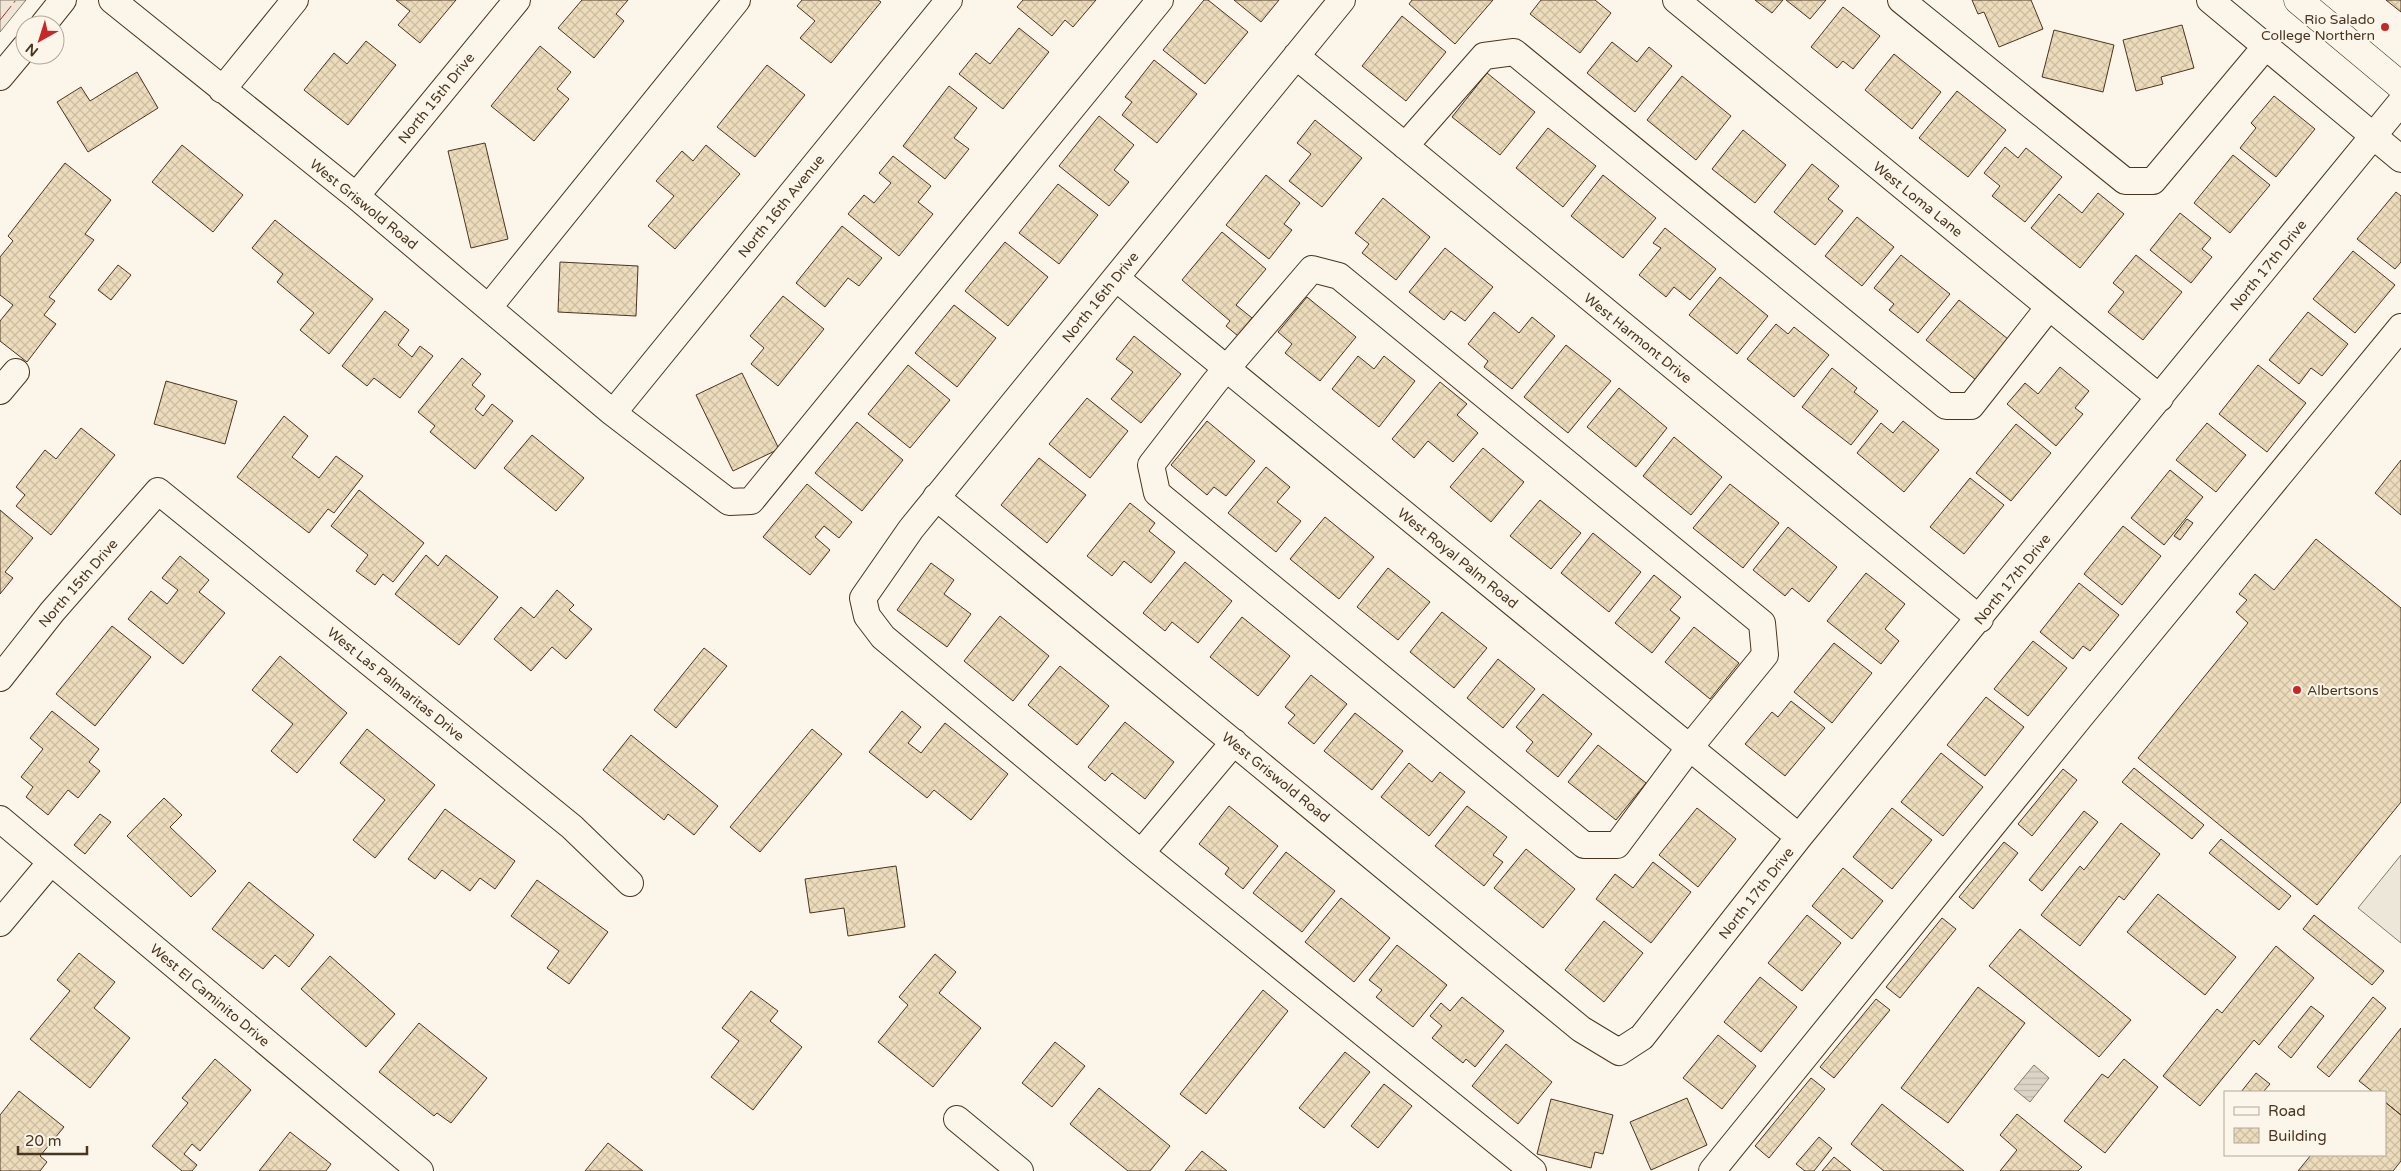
<svg xmlns="http://www.w3.org/2000/svg" width="2401" height="1171" font-family="'Varela Round',sans-serif">
	<defs>
		<pattern id="water-rules" width="6" height="5" patternUnits="userSpaceOnUse" patternTransform="scale(1.25)"><rect width="6" height="5" fill="#dcd4c6"/><path d="M0 2.5h6" fill="none" stroke="#beb7aa"/></pattern>
		<pattern id="building-cross-hatch" width="8" height="8" patternUnits="userSpaceOnUse" patternTransform="scale(1.25)"><rect width="8" height="8" fill="#ecdcbc"/><path d="M0 0l8 8M0 8l8-8" fill="none" stroke="#ccbda1"/></pattern>
	</defs>
	<rect width="100%" height="100%" fill="#fbf6e9"/>
	<path fill="#ede6d9" stroke="#887966" d="M0 0H26L0 32Z"/>
	<path fill="#ede7d9" stroke="#887966" d="M2401 855V943L2358 908Z"/>
	<path fill="url(#water-rules)" stroke="#887966" d="M2034 1065 2049 1078 2030 1102 2014 1089Z"/>
	<path fill="url(#building-cross-hatch)" stroke="#4a3520" d="M396 0H456L420 43 398 25 410 11Z
		M582 0H628L616 14 624 21 594 58 558 28Z
		M802 0H878L881 2 831 63 800 38 815 21 797 6Z
		M1023 0H1096L1073 27 1065 20 1052 36 1017 7Z
		M1204 0H1208L1248 32 1205 84 1163 50Z
		M1234 0H1279L1261 22Z
		M1412 0H1493L1455 44 1409 4Z
		M1541 0H1595L1611 13 1580 53 1530 14Z
		M1755 0H1783L1772 13Z
		M1786 0H1826L1810 19Z
		M1972 0H2031L2043 29 1999 47 1984 12 1978 14Z
		M2386 0H2401V12Z
		M1843 7 1880 36 1853 69 1843 61 1837 68 1811 47Z
		M1402 16 1446 52 1406 101 1362 66Z
		M2182 25 2194 68 2161 77 2163 84 2136 91 2123 40Z
		M1019 28 1049 52 1003 109 959 74 976 53 990 64Z
		M2054 30 2114 45 2103 92 2042 77Z
		M366 41 396 65 348 125 304 90 334 53 347 64Z
		M1612 42 1637 62 1649 47 1672 66 1635 112 1587 73Z
		M540 46 571 72 557 89 569 99 534 141 491 106Z
		M1894 54 1941 92 1912 129 1865 90Z
		M1154 60 1197 94 1157 143 1122 115 1132 102 1125 97Z
		M767 65 805 95 755 157 717 127Z
		M137 72 158 108 88 152 57 102 81 87 90 101Z
		M1487 73 1535 112 1500 155 1452 117Z
		M1682 76 1731 116 1696 160 1647 120Z
		M949 86 977 108 954 138 969 149 945 179 903 146Z
		M1957 91 2006 130 1968 177 1919 138Z
		M2274 96 2315 129 2276 177 2240 148 2256 128 2251 123Z
		M1099 116 1134 145 1114 170 1129 182 1109 206 1059 166Z
		M1315 120 1362 158 1322 207 1289 181 1311 154 1297 143Z
		M1548 128 1596 166 1563 207 1516 168Z
		M1743 130 1786 165 1755 203 1712 169Z
		M485 143 508 239 471 248 448 151Z
		M182 145 243 195 213 232 152 182Z
		M706 145 740 174 675 249 648 226 674 196 656 181 682 151 693 161Z
		M2005 147 2018 158 2026 148 2062 177 2025 222 1992 196 2000 186 1984 173Z
		M2233 155 2270 185 2230 233 2194 203Z
		M893 156 931 186 918 202 933 214 899 256 848 214 864 195 874 203 891 183 879 173Z
		M65 163 111 200 85 234 94 240 49 297 55 301 44 315 56 324 27 362 0 341V321L13 305 0 295V257L13 241 8 236Z
		M1812 164 1839 186 1828 199 1843 211 1815 245 1774 212Z
		M1266 175 1300 203 1284 224 1292 230 1269 259 1226 225Z
		M1603 175 1656 218 1623 258 1571 216Z
		M1058 184 1098 215 1059 264 1019 233Z
		M2396 192 2401 196V262L2395 269 2357 239Z
		M2098 193 2124 214 2080 268 2031 228 2059 194 2082 213Z
		M1383 198 1430 237 1396 280 1362 253 1369 244 1355 233Z
		M2180 213 2211 238 2202 249 2212 257 2191 283 2150 250Z
		M1857 217 1894 247 1862 286 1825 256Z
		M275 220 373 299 329 354 300 330 314 313 277 282 283 274 252 248Z
		M842 226 882 258 859 286 848 278 825 307 796 283Z
		M1665 228 1716 269 1690 300 1674 287 1666 297 1639 275 1661 248 1653 243Z
		M1222 232 1266 269 1236 305 1252 318 1238 336 1226 326 1230 321 1182 280Z
		M1005 242 1048 277 1008 326 965 291Z
		M1445 248 1493 287 1465 321 1451 311 1444 320 1409 292Z
		M2353 251 2395 285 2355 333 2313 299Z
		M1901 255 1950 294 1918 333 1889 310 1894 304 1874 288Z
		M2136 255 2182 292 2143 340 2108 312 2124 292 2113 283Z
		M560 262 638 266 636 316 558 312Z
		M118 265 131 275 111 300 98 290Z
		M1720 277 1768 316 1737 354 1689 315Z
		M783 296 824 329 778 386 751 364 764 348 750 336Z
		M1307 297 1356 337 1320 381 1285 353 1292 344 1278 332Z
		M1959 300 2008 339 1976 380 1926 340Z
		M954 305 996 338 957 387 915 353Z
		M385 311 409 330 398 345 412 357 420 346 433 356 400 398 374 378 367 386 342 366Z
		M1494 312 1519 333 1532 317 1555 336 1512 389 1484 367 1488 361 1468 344Z
		M2308 312 2348 344 2322 376 2311 368 2299 384 2269 360Z
		M1776 324 1788 334 1794 327 1829 355 1794 397 1747 359Z
		M1134 336 1181 374 1141 423 1111 399 1133 372 1116 359Z
		M1566 345 1611 381 1568 433 1524 397Z
		M1358 356 1374 369 1384 356 1415 381 1379 427 1332 389Z
		M462 358 481 374 472 385 485 396 475 409 483 416 492 404 513 421 475 469 430 432 435 426 418 412Z
		M908 365 950 400 910 448 868 414Z
		M2258 365 2306 403 2267 452 2219 414Z
		M2060 367 2089 391 2075 408 2083 414 2056 446 2007 404 2025 383 2038 394Z
		M1832 368 1857 388 1854 392 1878 411 1851 445 1802 407Z
		M742 373 779 449 733 471 696 395Z
		M166 381 237 401 225 444 154 424Z
		M1440 382 1467 404 1457 415 1478 433 1453 462 1428 441 1414 458 1392 439Z
		M1619 388 1667 428 1636 467 1587 427Z
		M1087 398 1128 431 1090 478 1049 444Z
		M284 416 308 436 292 457 319 478 336 456 363 476 334 513 328 509 309 533 237 477Z
		M1207 421 1255 461 1226 496 1214 487 1207 495 1171 465Z
		M1903 421 1939 450 1904 492 1857 453 1881 423 1893 433Z
		M857 422 903 460 862 511 815 473Z
		M2207 423 2246 455 2216 492 2176 460Z
		M2016 424 2051 453 2011 501 1976 473Z
		M81 428 115 455 51 535 16 506 25 495 16 487 45 450 56 459Z
		M532 435 584 478 556 511 504 468Z
		M1674 437 1722 477 1691 515 1643 476Z
		M1483 448 1524 482 1491 522 1450 487Z
		M1039 458 1086 495 1047 543 1001 505Z
		M2401 460V515L2375 493Z
		M1266 467 1290 487 1277 502 1301 521 1276 552 1228 513Z
		M2170 470 2203 497 2164 545 2131 518Z
		M1970 478 2004 505 1964 554 1930 527Z
		M807 484 852 522 839 538 824 526 815 537 830 550 810 575 763 537Z
		M1730 484 1779 523 1743 568 1693 528Z
		M359 490 424 543 393 582 383 574 375 585 356 571 368 555 331 526Z
		M1540 500 1581 533 1551 569 1510 536Z
		M1130 503 1155 523 1149 531 1175 552 1151 583 1124 561 1112 576 1087 556Z
		M0 510 33 538 5 572 13 578 0 594Z
		M1325 517 1374 557 1339 599 1290 559Z
		M2187 519 2193 523 2180 540 2174 536Z
		M2123 526 2161 556 2122 605 2084 574Z
		M1788 527 1837 567 1809 602 1792 588 1785 596 1753 570Z
		M1593 533 1641 572 1609 612 1561 573Z
		M2316 539 2401 608V802L2317 905 2138 758 2248 623 2236 612 2247 600 2239 594 2255 574 2274 590Z
		M426 555 438 566 446 555 498 597 459 645 395 594Z
		M180 556 209 580 199 592 225 613 183 664 128 619 151 591 167 604 178 590 162 578Z
		M1185 562 1232 601 1198 643 1172 622 1165 631 1143 613Z
		M931 563 954 580 944 594 971 614 947 647 897 610Z
		M1388 568 1430 602 1398 640 1357 607Z
		M1866 573 1905 604 1885 629 1899 641 1881 664 1827 621Z
		M1654 575 1681 597 1670 610 1680 618 1652 653 1615 623Z
		M2079 583 2119 615 2090 651 2083 646 2073 659 2040 632Z
		M557 590 574 605 569 610 592 629 566 659 552 647 531 671 494 639 521 607 534 618Z
		M1442 612 1487 648 1454 688 1410 652Z
		M1000 616 1049 656 1013 701 964 661Z
		M1242 617 1290 656 1258 696 1210 657Z
		M112 626 151 657 95 726 56 694Z
		M1694 627 1739 663 1710 699 1665 662Z
		M2033 641 2067 668 2028 716 1994 689Z
		M1834 643 1872 673 1832 723 1794 692Z
		M704 648 727 666 676 728 654 710Z
		M280 656 347 713 297 773 271 751 293 724 252 690Z
		M1498 659 1535 689 1503 728 1467 698Z
		M1060 666 1109 706 1077 745 1028 705Z
		M1311 675 1347 704 1314 744 1288 723 1295 715 1285 707Z
		M1543 694 1592 734 1558 777 1526 751 1533 742 1516 727Z
		M1986 697 2024 727 1985 776 1947 745Z
		M1791 701 1825 728 1785 776 1745 744 1772 712 1778 717Z
		M52 711 99 749 89 762 100 771 78 798 68 790 48 815 26 797 33 787 21 777 43 749 30 738Z
		M902 711 921 727 908 743 921 753 945 723 1008 774 971 820 934 790 927 798 869 752Z
		M1355 713 1403 751 1372 790 1324 751Z
		M1125 722 1174 762 1145 799 1112 773 1105 781 1088 767Z
		M367 729 435 785 375 858 353 840 385 800 340 763Z
		M812 729 842 754 760 852 730 827Z
		M631 735 718 806 694 835 668 814 664 820 603 770Z
		M1598 745 1646 783 1616 820 1568 782Z
		M1941 753 1983 787 1943 836 1901 802Z
		M1409 763 1432 782 1440 772 1465 792 1429 836 1381 797Z
		M2134 768 2204 825 2192 839 2122 782Z
		M2063 769 2077 780 2032 836 2018 824Z
		M164 798 182 815 170 827 216 871 191 897 127 836Z
		M1229 806 1278 846 1243 889 1225 874 1229 868 1199 844Z
		M1467 806 1507 837 1493 855 1503 862 1484 886 1435 846Z
		M1697 808 1736 839 1698 887 1659 855Z
		M1892 808 1932 840 1892 889 1853 857Z
		M445 809 515 861 495 889 480 878 470 891 442 870 435 879 408 859Z
		M2084 811 2098 822 2042 891 2029 880Z
		M100 814 111 822 85 854 74 845Z
		M2121 823 2160 854 2124 900 2119 896 2080 946 2041 915 2080 866 2084 870Z
		M2221 839 2291 896 2279 910 2209 853Z
		M2004 842 2018 853 1973 909 1959 897Z
		M1526 849 1575 889 1543 928 1494 888Z
		M1286 852 1335 891 1302 932 1253 893Z
		M1653 862 1691 892 1651 943 1596 899 1615 874 1633 888Z
		M896 866 905 927 848 936 844 908 810 913 805 879Z
		M1843 868 1883 901 1852 939 1812 906Z
		M537 880 608 932 569 984 547 968 559 951 511 916Z
		M249 882 314 935 289 967 275 955 263 969 212 929Z
		M2158 894 2236 957 2205 995 2127 932Z
		M1341 898 1390 938 1354 982 1305 942Z
		M1807 915 1841 943 1802 991 1768 963Z
		M2314 915 2384 971 2372 985 2303 929Z
		M1942 918 1956 929 1900 998 1886 987Z
		M1604 921 1643 953 1604 1002 1565 970Z
		M2020 929 2131 1020 2099 1057 1989 966Z
		M1397 945 1447 985 1413 1027 1376 997 1382 990 1369 980Z
		M2276 946 2314 978 2259 1045 2254 1040 2200 1106 2163 1076 2217 1009 2222 1013Z
		M79 953 115 982 94 1008 130 1038 90 1088 30 1039 70 991 57 980Z
		M935 954 956 972 939 993 981 1028 933 1087 878 1042 908 1005 899 997Z
		M330 956 395 1014 366 1047 301 989Z
		M1760 977 1797 1007 1761 1052 1724 1022Z
		M1978 987 2025 1023 1948 1123 1901 1088Z
		M1263 990 1288 1011 1206 1114 1180 1094Z
		M751 991 778 1011 770 1021 802 1047 753 1110 711 1077 739 1041 722 1028Z
		M1462 997 1504 1031 1475 1067 1466 1059 1463 1063 1432 1038 1442 1026 1430 1016 1441 1003 1450 1011Z
		M2373 997 2386 1008 2329 1077 2317 1067Z
		M1876 999 1890 1010 1834 1078 1820 1067Z
		M2311 1006 2324 1016 2291 1058 2278 1047Z
		M419 1023 487 1078 451 1123 437 1113 434 1116 379 1072Z
		M2401 1028V1115L2385 1102V1092H2373L2359 1081Z
		M1718 1035 1756 1066 1722 1109 1683 1078Z
		M1055 1042 1085 1066 1052 1107 1022 1083Z
		M1506 1044 1552 1082 1518 1124 1472 1086Z
		M1345 1052 1370 1072 1324 1128 1299 1108Z
		M215 1059 251 1090 200 1151 192 1144 184 1154 197 1165 192 1171H182L152 1146 188 1103 182 1098Z
		M2124 1059 2158 1087 2105 1153 2064 1121 2102 1074 2108 1078Z
		M2256 1073 2270 1084 2263 1092H2241Z
		M1811 1078 1825 1089 1769 1158 1755 1146Z
		M1384 1084 1412 1106 1378 1148 1351 1126Z
		M1099 1088 1170 1146 1150 1171H1128L1070 1124Z
		M19 1091 64 1127 40 1156 47 1162 40 1171H0V1115Z
		M1687 1098 1707 1145 1651 1170 1630 1122Z
		M1551 1099 1613 1115 1603 1154 1595 1152 1591 1168 1537 1154Z
		M2385 1102 2401 1115V1161L2393 1171H2298L2311 1155H2385Z
		M1882 1104 1964 1171H1884L1851 1144Z
		M2017 1114 2082 1167 2078 1171H2000L2017 1150 2000 1135Z
		M290 1132 331 1164 326 1171H259Z
		M1819 1137 1832 1148 1814 1171H1805L1796 1164Z
		M608 1143 643 1171H585Z
		M1202 1151 1227 1171H1185Z
		M1834 1157 1851 1171H1822Z"/>
	<g fill="none" stroke-linecap="round" stroke-linejoin="round">
		<defs>
			<path id="minor" d="M112 0 356 196 613 413 729 502 751 501 1160 0
				M1342 0 911 529 863 598 867 616 883 637 1141 853 1533 1171
				M1676 0 2160 398
				M1901 0 2125 181H2153L2266 46
				M2210 0 2401 159
				M43 25 63 0
				M1296 56 1980 619
				M0 77 25 47
				M222 90 295 0
				M1405 146 1484 56 1514 52 1946 406H1971L2049 307
				M356 196 517 0
				M1312 269 1339 276 1762 623 1765 655 1690 747 1617 845H1584L1157 493 1151 465 1215 382Z
				M1116 278 1799 837
				M489 307 737 0
				M0 391 16 372
				M613 413 949 0
				M936 497 1581 1029 1619 1052 1642 1037 1799 837 2401 102
				M0 678 52 612 158 491 572 827 630 883
				M0 819 420 1171
				M1141 853 1234 742
				M0 923 51 862
				M957 1119 1020 1171
				M1712 1171 2081 716 2401 327"/>
			<path id="major" d="M2298 0 2401 86"/>
		</defs>
		<use href="#minor" stroke="#4a3520" stroke-width="28"/>
		<use href="#major" stroke="#4a3520" stroke-width="29"/>
		<use href="#minor" stroke="#fbf6e9" stroke-width="26"/>
		<use href="#major" stroke="#fbf6e9" stroke-width="28"/>
		<path stroke="#c62828" stroke-width="1" stroke-dasharray="18 4 2.5 4" stroke-linecap="butt" d="M0 20 16 0"/>
	</g>
	<g fill="#c62828" stroke="#fbf6e9" stroke-width="2">
		<circle cx="2385" cy="27" r="5"/>
		<circle cx="2297" cy="690" r="5"/>
	</g>
	<g text-anchor="middle" stroke-width="4" stroke-linejoin="round" paint-order="stroke">
		<g font-size="14" fill="#4a3520" stroke="#fbf6e9" text-anchor="end">
			<text x="2375" y="24">Rio Salado<tspan x="2375" dy="16">College Northern</tspan></text>
			<text x="2307" y="695" text-anchor="start">Albertsons</text>
		</g>
		<g font-size="14" fill="#4a3520" stroke="#fbf6e9">
			<text transform="translate(436 98) rotate(-51)" y="5">North 15th Drive</text>
			<text transform="translate(1918 199) rotate(39)" y="5">West Loma Lane</text>
			<text transform="translate(364 204) rotate(39)" y="5">West Griswold Road</text>
			<text transform="translate(781 206) rotate(-51)" y="5">North 16th Avenue</text>
			<text transform="translate(2268 265) rotate(-51)" y="5">North 17th Drive</text>
			<text transform="translate(1100 297) rotate(-51)" y="5">North 16th Drive</text>
			<text transform="translate(1638 338) rotate(39)" y="5">West Harmont Drive</text>
			<text transform="translate(1458 558) rotate(39)" y="5">West Royal Palm Road</text>
			<text transform="translate(2012 579) rotate(-51)" y="5">North 17th Drive</text>
			<text transform="translate(78 583) rotate(-49)" y="5">North 15th Drive</text>
			<text transform="translate(396 684) rotate(39)" y="5">West Las Palmaritas Drive</text>
			<text transform="translate(1276 777) rotate(39)" y="5">West Griswold Road</text>
			<text transform="translate(1756 893) rotate(-52)" y="5">North 17th Drive</text>
			<text transform="translate(210 995) rotate(40)" y="5">West El Caminito Drive</text>
		</g>
	</g>
	<rect x="2224" y="1091" width="162" height="65" fill="#fbf6e9" stroke="#b4a999"/>
	<rect x="2234" y="1107" width="25" height="8" fill="#fbf6e9" stroke="#b4a999"/>
	<text x="2268" y="1116" font-size="15" fill="#4a3520">Road</text>
	<rect x="2234" y="1128" width="25" height="15" fill="url(#building-cross-hatch)" stroke="#b4a999"/>
	<text x="2268" y="1141" font-size="15" fill="#4a3520">Building</text>
	<g transform="translate(40 40) rotate(219)"><circle r="24" fill="#fbf6e9" stroke="#b4a999"/>
	<path d="M0-4L9 19L0 12L-9 19Z" fill="#c62828"/>
	<text y="-8" font-size="14" font-weight="bold" text-anchor="middle" fill="#4a3520">N</text>
	</g>
	<path d="M18 1146v8h69v-8" fill="none" stroke="#4a3520" stroke-width="2.5"/>
	<text x="25" y="1146" font-size="15" fill="#4a3520" stroke="#fbf6e9" stroke-width="4" paint-order="stroke">20 m</text>
</svg>
